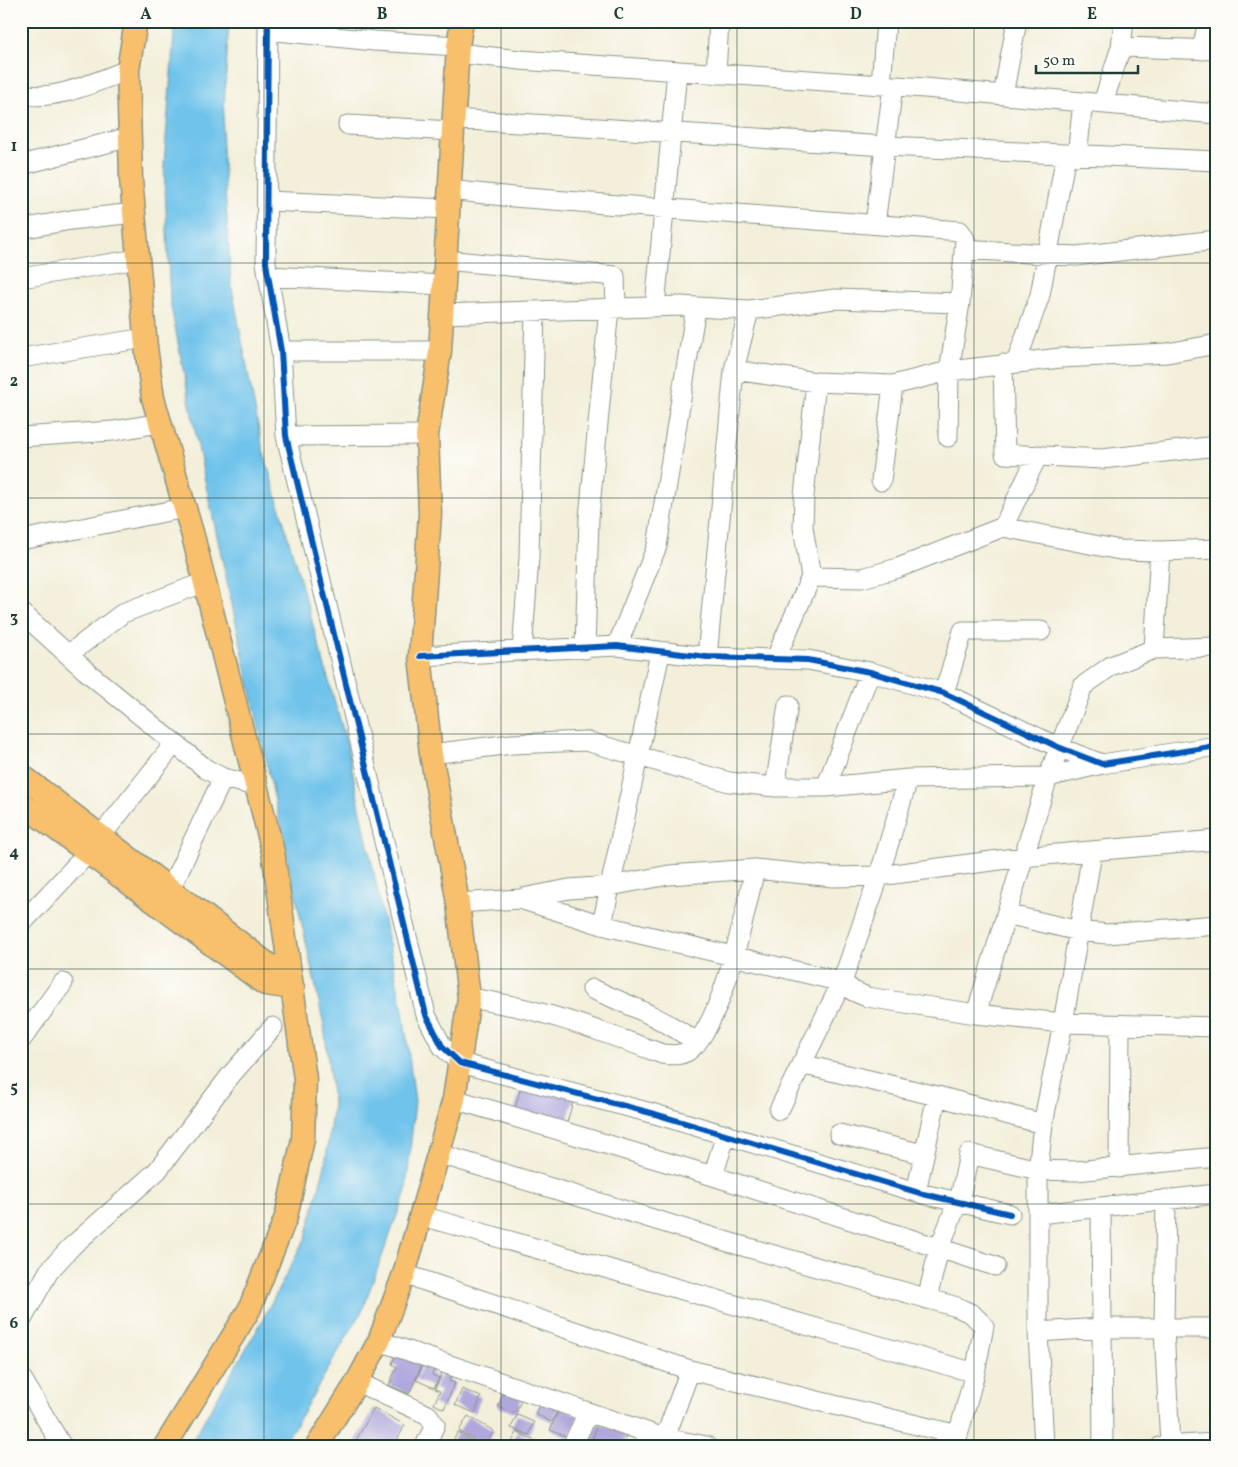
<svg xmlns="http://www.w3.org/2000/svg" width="1238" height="1467" font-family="Vollkorn,serif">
	<rect width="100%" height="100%" fill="#fdfcf7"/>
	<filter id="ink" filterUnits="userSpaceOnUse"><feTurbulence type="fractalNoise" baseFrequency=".02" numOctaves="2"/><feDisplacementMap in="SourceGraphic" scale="10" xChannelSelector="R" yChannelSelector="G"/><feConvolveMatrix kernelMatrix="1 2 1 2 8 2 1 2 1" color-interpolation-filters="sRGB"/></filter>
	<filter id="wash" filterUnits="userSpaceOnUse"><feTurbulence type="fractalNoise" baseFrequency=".0096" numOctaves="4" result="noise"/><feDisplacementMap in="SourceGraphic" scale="20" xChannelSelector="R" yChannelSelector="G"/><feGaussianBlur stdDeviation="1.12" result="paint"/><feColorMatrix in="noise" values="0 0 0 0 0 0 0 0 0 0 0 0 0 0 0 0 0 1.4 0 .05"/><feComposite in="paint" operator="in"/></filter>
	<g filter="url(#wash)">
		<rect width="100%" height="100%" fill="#f3efda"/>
		<path fill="#6fc3eb" stroke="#478090" d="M175 21H229L222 142 231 283 262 446 346 741 403 1011 415 1101 406 1191 362 1311 283 1446H189L257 1330 306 1237 325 1165 333 1104 324 1025 203 472 170 301 164 164Z"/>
		<g id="blocks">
			<path fill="#b0a8dd" d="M522 1083 574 1098 566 1126 514 1111Z
				M397 1351 423 1362 409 1394 389 1385 397 1367 392 1364Z
				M424 1363 435 1367 432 1375 439 1378 434 1388 416 1380Z
				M443 1370 452 1374 449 1381 455 1383 444 1409 434 1404 440 1391 435 1389Z
				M505 1388 523 1395 516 1413 498 1407Z
				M462 1389 481 1397 475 1413 455 1405Z
				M542 1399 559 1407 552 1422 535 1414Z
				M560 1407 579 1416 569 1438 550 1430Z
				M374 1408 405 1425 394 1446H353Z
				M517 1415 534 1422 529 1435 511 1428Z
				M468 1416 494 1431 485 1446 459 1431Z
				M597 1424 627 1432 623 1446H608L592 1441Z
				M458 1432 481 1446H450Z
				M517 1432 535 1441 533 1446H510Z
				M637 1435 656 1441 655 1446H634Z"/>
		</g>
	</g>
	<g filter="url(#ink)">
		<use href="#blocks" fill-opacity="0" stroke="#899687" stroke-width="1"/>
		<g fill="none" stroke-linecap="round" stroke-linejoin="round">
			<defs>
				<path id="minor" d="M268 21 266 263 281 351 286 436 426 1015 442 1046 460 1063 655 1114 923 1194 1010 1214
					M268 30 374 41 458 46
					M1121 47 1217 50
					M1202 50 1208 21
					M457 53 520 60 925 88 1217 114
					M716 74 719 21
					M881 85 886 21
					M21 93C50 104 99 80 128 70
					M1003 95 1017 21
					M1103 103 1121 47 1124 21
					M453 119 886 146 1217 161
					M348 125 452 131
					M1077 156 1083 102
					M21 165 130 137
					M449 190 513 197 960 231 965 239 960 303 949 371 948 437
					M267 201 448 209
					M875 224 893 86
					M21 229 71 220 134 213
					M964 249 1076 256 1217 240
					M445 260 615 276 616 308
					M268 276 444 285
					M21 278 138 259
					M655 307 677 71
					M442 314 680 306 749 310 835 299 960 303
					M281 351H440
					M21 358 145 338
					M1016 363 1040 295 1066 155
					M1003 364 1005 454 1102 459 1217 446
					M734 370 816 382 893 385 949 371 1060 358 1167 353 1217 344
					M286 436 427 435
					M21 437 113 431 160 423
					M881 481 893 385
					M1003 527 1038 455
					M21 540 185 508
					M811 577 862 578 898 568 1003 527 1120 550 1160 551 1217 549
					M21 612 86 671 206 769 223 778 256 786
					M617 646 657 546 696 307
					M585 649 589 518 609 308
					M1154 649 1160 551
					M522 652 529 558 535 311
					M69 654 123 613 205 582
					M420 656 617 646 707 657 808 660 870 672 944 693 1058 747 1102 764 1217 746
					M707 657 734 370 749 310
					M776 658 811 577 803 527 804 496 816 382
					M944 693 963 631H1041
					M431 754 512 744 586 741 729 782 775 787H826L908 779 1048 777 1102 764
					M775 787 788 705
					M826 787 870 672
					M101 836 174 744
					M170 889 223 778
					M523 898 569 889 610 886 669 875 755 869 834 877 879 876 1022 857 1217 840
					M458 903 520 899 602 925 842 982 853 991 867 997 976 1014 1063 1023 1217 1027
					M1006 914 1079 931 1107 934 1217 925
					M21 924 87 854
					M602 925 660 653
					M592 989C629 1005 665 1019 697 1043
					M469 998C540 1008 595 1029 662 1054 671 1055 680 1056 688 1051 723 1026 745 911 755 869
					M976 1014 1048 777 1083 686 1111 666 1154 649 1217 647
					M21 1040 63 983
					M801 1064 937 1096 1043 1124
					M454 1099 713 1176 995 1266
					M779 1110 842 982 879 876 908 779
					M839 1134 923 1154
					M440 1154 728 1242 957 1307 972 1314 984 1326 975 1373 955 1446
					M1119 1168 1120 1025
					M713 1176 726 1134
					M916 1192 937 1096
					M1166 1199 1164 1328 1170 1445
					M1101 1207 1103 1446
					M1039 1214 1217 1194
					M422 1216 975 1373
					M404 1274 690 1370 958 1435
					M927 1299 939 1249 961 1193 969 1154 1038 1170 1076 1171 1217 1157
					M21 1321 49 1271 71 1247 157 1171 230 1076 273 1027
					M1038 1332 1101 1328H1217
					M379 1341 664 1438 707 1446
					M21 1377 62 1446
					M357 1382 428 1415 435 1425 425 1446
					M572 1446 588 1413
					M662 1446 690 1370
					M1044 1446 1038 1332V1170L1043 1124 1063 1023 1092 853
					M1161 1446 1217 1443"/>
				<path id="major" d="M136 21 128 70 131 179 146 347 153 398 193 536 273 852 305 1079 303 1139 286 1217 249 1310 165 1446
					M21 775 270 966 289 967
					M21 803 265 984 293 988
					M317 1446 357 1382 379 1341 404 1274 454 1099 469 998 458 903 431 754 420 656 430 514 427 435 440 351 458 46 462 21"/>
			</defs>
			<use href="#minor" stroke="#899687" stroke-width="21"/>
			<use href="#major" stroke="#899687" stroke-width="25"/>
			<use href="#minor" stroke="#fff" stroke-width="19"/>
			<use href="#major" stroke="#f8bf6c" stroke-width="22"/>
			<defs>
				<path id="cycleway" d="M268 21 266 263 281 351 286 436 426 1015 442 1046 460 1063 655 1114 923 1194 1010 1214
					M420 656 617 646 707 657 808 660 870 672 944 693 1058 747 1102 764 1217 746"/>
			</defs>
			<use href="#cycleway" stroke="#fdfcf7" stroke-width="9"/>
			<use href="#cycleway" stroke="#0057b8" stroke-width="6"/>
		</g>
	</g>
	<path fill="none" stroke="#1f3d34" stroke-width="1" stroke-opacity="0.55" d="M264 21V1446M501 21V1446M737 21V1446M974 21V1446M21 263H1217M21 498H1217M21 734H1217M21 969H1217M21 1204H1217"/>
	<rect width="1238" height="1467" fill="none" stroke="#fdfcf7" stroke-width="55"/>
	<path d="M1036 65v8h102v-8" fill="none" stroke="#1f3d34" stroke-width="2.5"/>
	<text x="1043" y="65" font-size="15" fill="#1f3d34" stroke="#fdfcf7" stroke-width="4" paint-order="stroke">50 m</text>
	<rect x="28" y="28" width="1182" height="1412" fill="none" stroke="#1f3d34" stroke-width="2"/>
	<g font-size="16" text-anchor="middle" font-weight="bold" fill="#1f3d34">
		<text x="146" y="19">A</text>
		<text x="382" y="19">B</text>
		<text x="619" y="19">C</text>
		<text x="856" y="19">D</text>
		<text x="1092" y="19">E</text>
		<text x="14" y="151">1</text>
		<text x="14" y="386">2</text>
		<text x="14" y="622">3</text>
		<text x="14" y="857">4</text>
		<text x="14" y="1092">5</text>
		<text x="14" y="1328">6</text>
	</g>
</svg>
